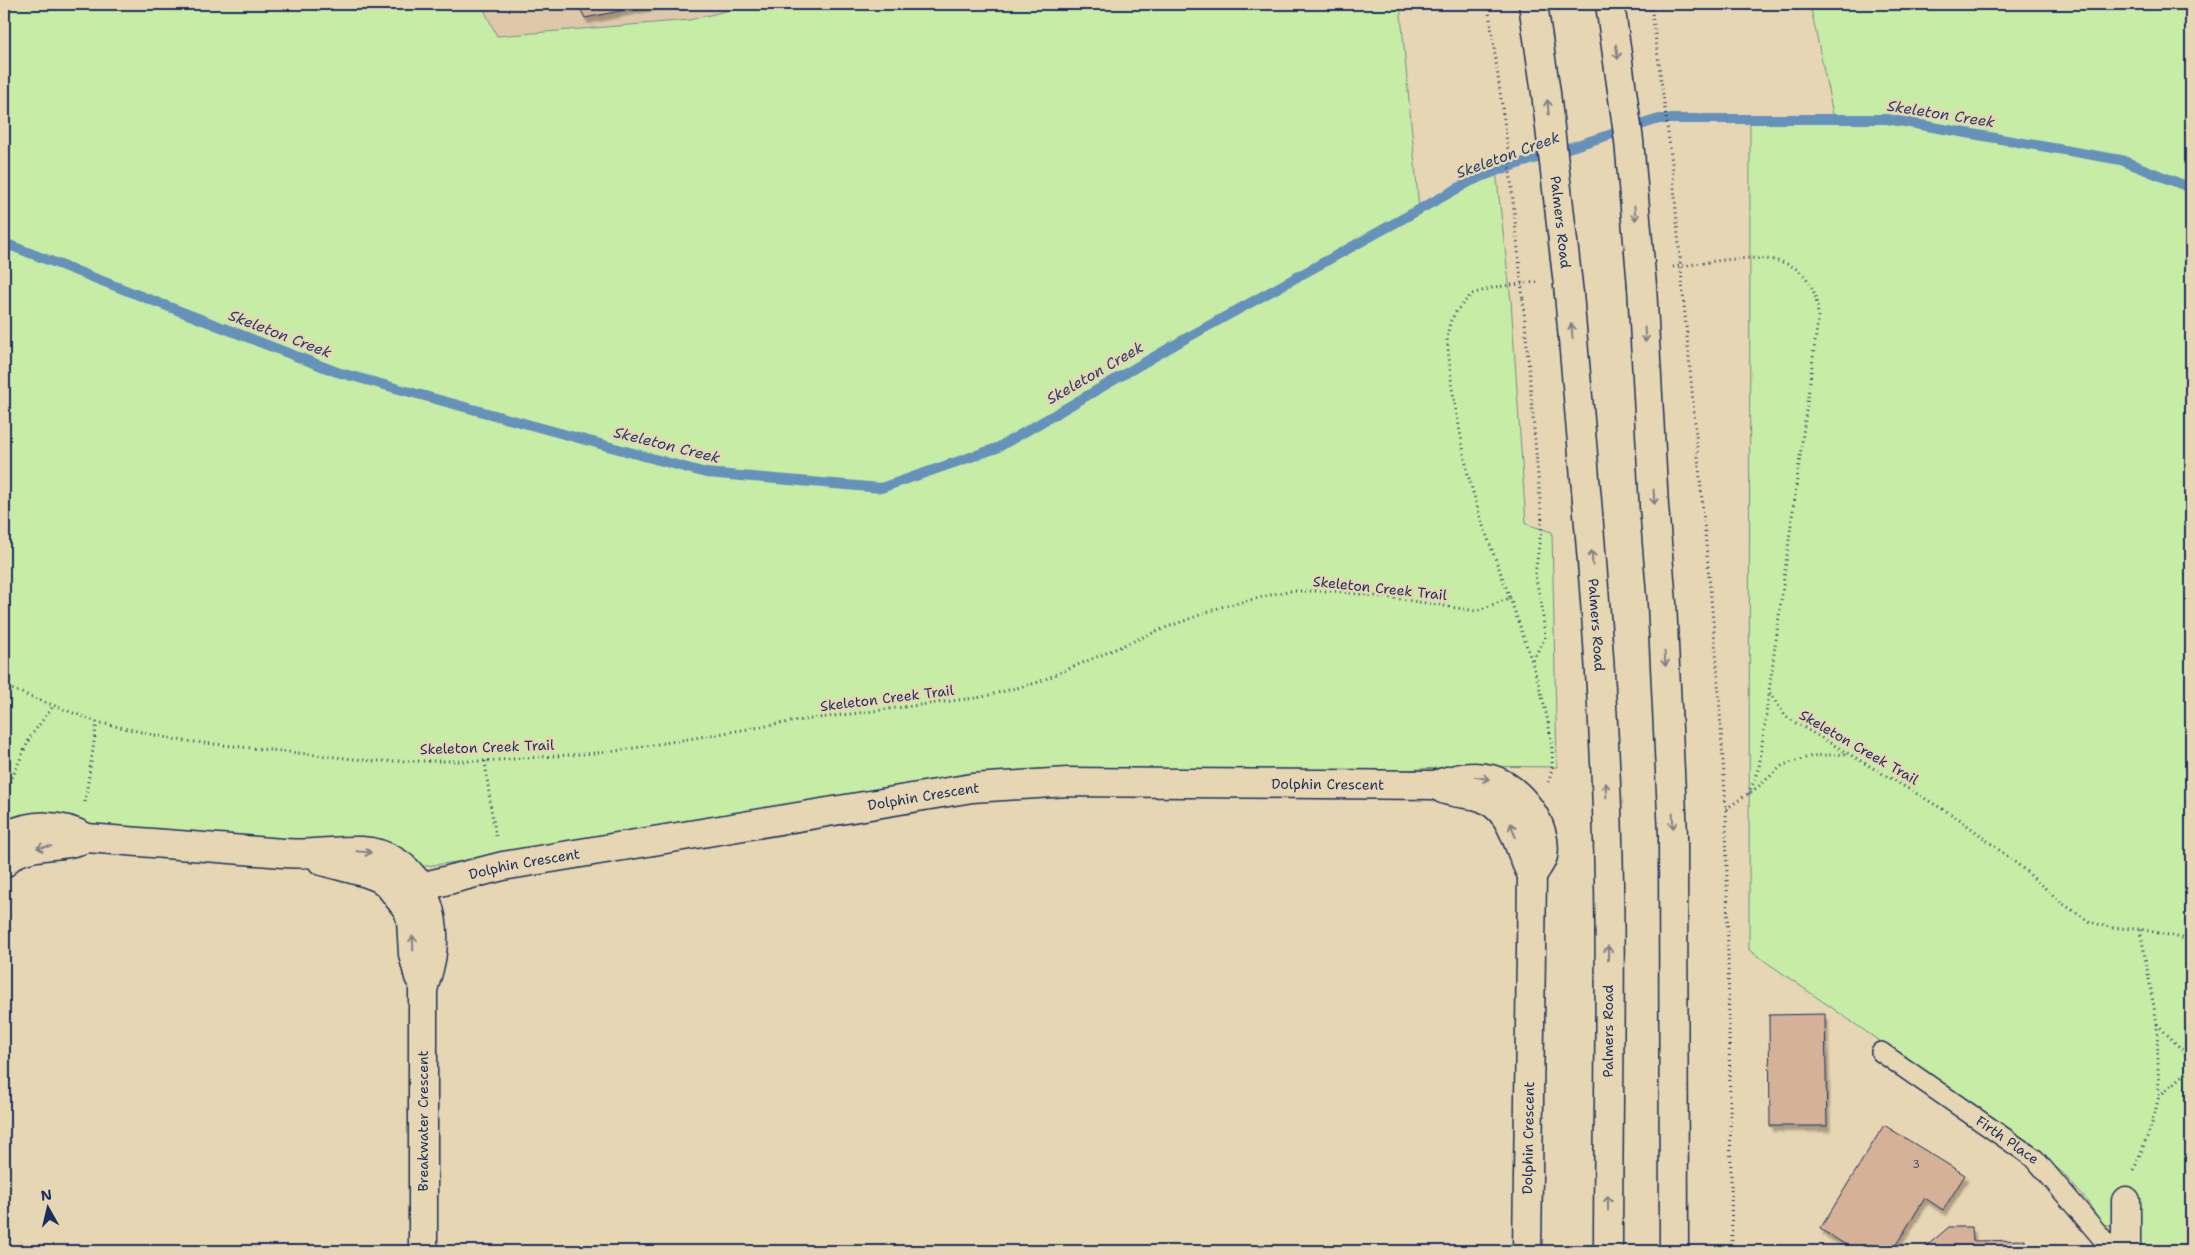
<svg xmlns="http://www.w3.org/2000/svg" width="2195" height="1255" font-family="'Shantell Sans',sans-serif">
	<defs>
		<filter id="shadow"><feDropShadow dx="3" dy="5.5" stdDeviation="1" flood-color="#0004"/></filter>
	</defs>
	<rect width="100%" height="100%" fill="#e7d6b3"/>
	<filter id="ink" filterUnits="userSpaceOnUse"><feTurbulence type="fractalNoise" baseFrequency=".02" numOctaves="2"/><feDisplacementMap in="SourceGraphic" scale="10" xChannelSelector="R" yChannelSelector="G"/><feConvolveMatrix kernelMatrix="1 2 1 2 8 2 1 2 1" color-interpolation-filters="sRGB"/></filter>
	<g filter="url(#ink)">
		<path fill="#dec8a9" d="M481 4H753L690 20 497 36Z"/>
		<path fill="#c7eca6" stroke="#718e82" d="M4 4H481L497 36 690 20 753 4H1400L1419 209 1471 181 1496 171 1511 301 1526 524 1552 532 1557 767 1474 766 1351 773 1002 774 495 857 418 867 70 821 4 825Z
			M1810 4H2191V1251H2139V1200L2112 1199V1225H2103L2087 1201 2062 1172 2027 1144 1749 950 1750 119H1834Z"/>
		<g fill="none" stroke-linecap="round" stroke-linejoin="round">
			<path stroke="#6591ba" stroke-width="10" d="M4 243 337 372 706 473 881 488 997 448 1183 340 1471 181 1496 171 1659 119H1887L2121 160 2191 188"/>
		</g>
		<path fill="#d5b198" stroke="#1b2f5e" filter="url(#shadow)" d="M578 4H655L585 18Z
			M1825 1014 1827 1126H1770L1769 1015Z
			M1884 1125 1965 1175 1943 1210 1925 1198 1892 1251H1881L1870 1244 1866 1251H1856L1820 1229Z
			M1949 1227H1972L1973 1241 2025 1240V1251H1923V1249Z"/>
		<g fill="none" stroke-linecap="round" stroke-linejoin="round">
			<defs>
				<g id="service">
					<path id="s1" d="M1881 1052 2035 1159 2113 1251"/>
				</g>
				<g id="minor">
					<path d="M1443 789C1455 794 1469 793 1481 797 1515 810 1516 847 1532 875L1527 1251"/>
					<path d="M4 837C31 823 60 823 87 838 152 843 218 848 283 853 310 855 336 850 362 851 414 854 439 907 432 953 431 965 426 978 423 990V1251"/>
					<path d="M322 861 367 873 380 878 388 884 408 910 411 920 413 954 419 977"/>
					<path d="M4 863C7 860 11 855 16 853 37 842 64 848 86 838"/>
					<path id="s2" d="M398 897 421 887 503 866 972 788 1068 782 1435 785C1453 779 1472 774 1491 779 1519 787 1549 826 1543 856 1541 863 1536 869 1532 875"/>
					<path d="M2126 1201V1251"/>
				</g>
				<g id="secondary">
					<path d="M1642 286 1654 506 1662 603 1673 835 1674 1251"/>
					<path id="s3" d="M1569 294C1583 457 1599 620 1606 784 1613 939 1608 1096 1608 1251"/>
				</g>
			</defs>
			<use href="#service" stroke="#1b2f5e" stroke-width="22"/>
			<use href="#minor" stroke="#1b2f5e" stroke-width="31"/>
			<use href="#secondary" stroke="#1b2f5e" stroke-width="31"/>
			<path stroke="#1b2f5e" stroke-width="3" stroke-dasharray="1 4" stroke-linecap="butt" d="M1673 267C1728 261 1818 234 1818 320L1769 692 1786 717 1958 818 2021 867 2062 903 2090 922 2113 928 2140 929 2191 940
				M1682 282 1717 664 1726 809 1732 1251
				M1523 299 1542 523 1535 575 1542 606 1545 638 1532 661
				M1510 598C1523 636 1566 748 1548 782
				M4 684 11 689 97 722 177 740 373 761H485L610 752 796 721 982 697 1036 683 1157 631 1221 607 1287 591H1334L1400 599 1476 611 1510 598 1482 523 1468 475 1452 388 1447 338 1450 322 1457 310 1472 294 1495 287 1537 282
				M485 761 491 809 496 836
				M1749 794 1759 767 1769 693
				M4 796 30 737 54 705
				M85 802 97 722
				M1726 809 1758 787 1783 765 1812 756 1846 754
				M2157 1024 2191 1059
				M2159 1096 2191 1069
				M2134 1170 2152 1124 2159 1096 2157 1024 2140 929"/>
			<use href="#service" stroke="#e7d6b3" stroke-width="19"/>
			<use href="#minor" stroke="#e7d6b3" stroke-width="28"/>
			<use href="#secondary" stroke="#e7d6b3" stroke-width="28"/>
			<defs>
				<g id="secondary-bridge">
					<path id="s4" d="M1533 4 1546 93 1569 294"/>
					<path d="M1610 4 1629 141 1642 286"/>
				</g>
			</defs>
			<use href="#secondary-bridge" stroke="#1b2f5e" stroke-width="31" stroke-linecap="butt"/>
			<path stroke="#1b2f5e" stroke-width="3" stroke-dasharray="1 4" stroke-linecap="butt" d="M1488 4 1507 142 1523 299
				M1651 4 1672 163 1682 282"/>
			<use href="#secondary-bridge" stroke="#e7d6b3" stroke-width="28"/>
		</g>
		<defs><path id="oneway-shaft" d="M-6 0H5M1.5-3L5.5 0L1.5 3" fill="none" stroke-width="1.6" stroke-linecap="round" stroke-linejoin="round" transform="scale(1.25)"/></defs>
		<g stroke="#818288">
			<use href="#oneway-shaft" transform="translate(1617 52) rotate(82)"/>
			<use href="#oneway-shaft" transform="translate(1548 107) rotate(-96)"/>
			<use href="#oneway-shaft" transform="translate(1635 213) rotate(85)"/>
			<use href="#oneway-shaft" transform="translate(1572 331) rotate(-95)"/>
			<use href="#oneway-shaft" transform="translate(1645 335) rotate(87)"/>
			<use href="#oneway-shaft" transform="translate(1654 497) rotate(87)"/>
			<use href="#oneway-shaft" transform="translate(1592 558) rotate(-94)"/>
			<use href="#oneway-shaft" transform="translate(1665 659) rotate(87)"/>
			<use href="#oneway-shaft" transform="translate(1482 778) rotate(9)"/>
			<use href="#oneway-shaft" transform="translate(1606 790) rotate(-92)"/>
			<use href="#oneway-shaft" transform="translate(1673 821) rotate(88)"/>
			<use href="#oneway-shaft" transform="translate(1513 830) rotate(-109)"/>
			<use href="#oneway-shaft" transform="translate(44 847) rotate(174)"/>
			<use href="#oneway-shaft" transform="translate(364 852) rotate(5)"/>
			<use href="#oneway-shaft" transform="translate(413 943) rotate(-92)"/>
			<use href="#oneway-shaft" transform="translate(1608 953) rotate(-90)"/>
			<use href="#oneway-shaft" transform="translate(1608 1203) rotate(-90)"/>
		</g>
	</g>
	<g text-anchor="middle" stroke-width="5" stroke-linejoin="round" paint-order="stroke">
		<g font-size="11" fill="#4a506c">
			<text x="1916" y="1168">3</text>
		</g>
		<g font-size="14" fill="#1b2f5e" stroke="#e7d6b3">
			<text dy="5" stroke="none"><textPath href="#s4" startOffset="220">Palmers Road</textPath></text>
			<text transform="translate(1380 588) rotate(6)" y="5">Skeleton Creek Trail</text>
			<text dy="5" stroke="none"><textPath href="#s3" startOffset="332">Palmers Road</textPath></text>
			<text transform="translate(887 698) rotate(-7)" y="5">Skeleton Creek Trail</text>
			<text transform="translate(487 747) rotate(-2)" y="5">Skeleton Creek Trail</text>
			<text transform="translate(1859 747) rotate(30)" y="5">Skeleton Creek Trail</text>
			<text dy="5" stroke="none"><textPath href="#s2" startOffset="941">Dolphin Crescent</textPath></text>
			<text dy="5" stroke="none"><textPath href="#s2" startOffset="536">Dolphin Crescent</textPath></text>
			<text dy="5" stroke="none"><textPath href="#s2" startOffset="131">Dolphin Crescent</textPath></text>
			<text transform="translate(1608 1031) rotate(-90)" y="5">Palmers Road</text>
			<text transform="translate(423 1121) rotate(-90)" y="5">Breakwater Crescent</text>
			<text transform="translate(1528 1138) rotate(-89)" y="5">Dolphin Crescent</text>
			<text dy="5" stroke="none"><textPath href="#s1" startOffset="154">Firth Place</textPath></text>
		</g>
		<g font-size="15" font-style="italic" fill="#273f6d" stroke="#e7d6b3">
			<text transform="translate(1941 114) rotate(9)" y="5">Skeleton Creek</text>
			<text transform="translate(1508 155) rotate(-20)" y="5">Skeleton Creek</text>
			<text transform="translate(280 334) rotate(21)" y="5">Skeleton Creek</text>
			<text transform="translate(1095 373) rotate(-30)" y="5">Skeleton Creek</text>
			<text transform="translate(667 445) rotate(14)" y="5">Skeleton Creek</text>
		</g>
	</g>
	<rect width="2195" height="1255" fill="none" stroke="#e7d6b3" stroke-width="20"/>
	<rect x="10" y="10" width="2175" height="1235" fill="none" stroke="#1b2f5e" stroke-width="2" filter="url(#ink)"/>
	<g transform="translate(48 1208) rotate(352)" stroke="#e7d6b3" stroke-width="4" paint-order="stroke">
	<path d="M0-4L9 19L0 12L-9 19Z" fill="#1b2f5e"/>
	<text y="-8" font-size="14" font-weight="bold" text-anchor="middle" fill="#1b2f5e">N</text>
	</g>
</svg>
